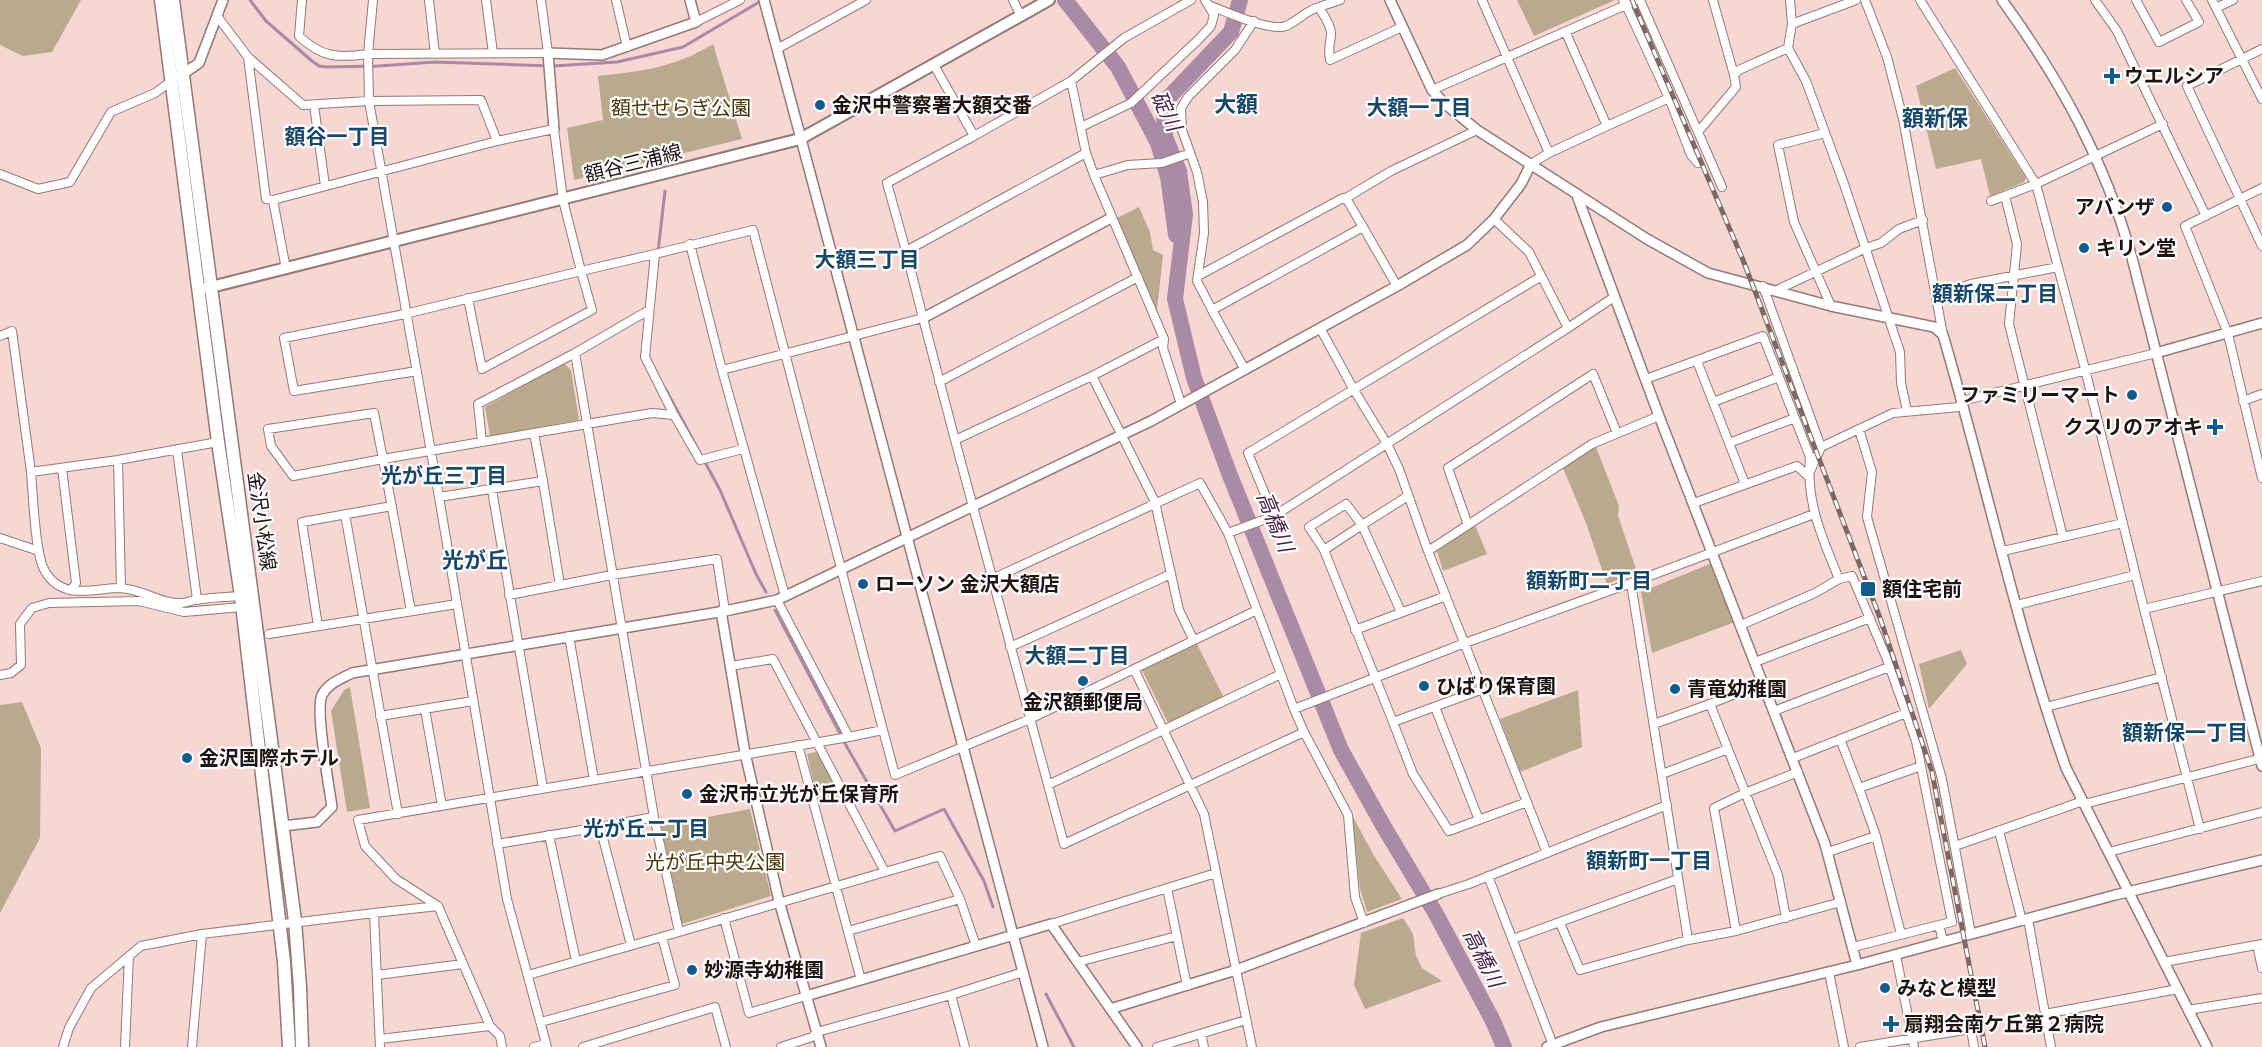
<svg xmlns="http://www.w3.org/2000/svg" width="2262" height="1047" font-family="Raleway,'Noto Sans JP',sans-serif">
	<rect width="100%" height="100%" fill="#f6d7d3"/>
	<path fill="#baaa8d" d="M0 0H81L52 52 23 56 0 45Z
		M1517 0H1615L1534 36Z
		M713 44 742 139 574 180 567 128 603 120 598 76C642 71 674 68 713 44Z
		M1955 68 2026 178 2024 182 1990 196 1981 159 1936 169 1916 86Z
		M1139 207 1150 232 1153 250 1163 255 1157 310 1115 219Z
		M564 363 571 370 579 420 490 436 485 407Z
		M1596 447 1619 506 1618 516 1637 572 1607 584 1586 523 1563 468Z
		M1475 525 1487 554 1443 571 1437 551Z
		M1712 563 1735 622 1652 653 1641 592Z
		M1196 642 1224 698 1169 725 1141 668Z
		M1961 650 1967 664 1929 709 1919 664Z
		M350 687 370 808 347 812 331 711 344 690Z
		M1578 690 1582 747 1520 772 1500 719Z
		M22 702 41 748 40 838 0 913V705Z
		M820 751 838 796 818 802 807 754Z
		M750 809 771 896 682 924 661 826Z
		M1352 815 1373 854 1402 899 1367 912 1360 889Z
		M1403 918 1413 934 1416 956 1422 968 1442 981 1365 1009 1354 985 1361 933Z"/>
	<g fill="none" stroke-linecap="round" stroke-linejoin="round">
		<path stroke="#ab8aa7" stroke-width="3" d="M250 0 266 21 312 61 319 66 328 67 378 66 435 62 553 66 617 62 683 47 761 1
			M658 252 665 191
			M665 388 720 490 756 574 766 592
			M775 610 847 747 895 831 944 809 984 881 993 907
			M1046 994 1074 1047"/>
		<path stroke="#ab8aa7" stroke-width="16" d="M1065 0 1118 67 1158 143 1168 177 1176 235
			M1240 0 1231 32 1170 96 1164 112 1165 137 1179 171 1185 214 1175 299 1194 378 1229 473 1341 750 1384 827 1436 914 1493 1021 1504 1047"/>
		<defs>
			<path id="minor" d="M302 0 299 36C322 58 338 58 368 54L548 53 541 0
				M373 0 368 54 369 101 439 497 507 899 547 1047
				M429 0 435 54
				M486 0 493 53
				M616 0 627 47
				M1013 0 1021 16
				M1340 0 1319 7C1323 15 1332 26 1331 35 1330 46 1328 47 1330 60L1402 27
				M1482 0 1549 153
				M1636 0 1626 5 1669 98 1691 155 1698 163
				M1640 0 1698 132 1736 87 1734 75 1739 70 1788 48
				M1713 0 1734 75
				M1790 0 1792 24 1788 48 1806 81 1844 184 1900 352 1901 383 1907 411
				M1865 0 1887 57 1903 119 1943 335
				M1920 0 2036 184 2085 369 2144 609 2262 581
				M2095 0 2117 31 2206 216
				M2136 0 2159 42 2199 22 2186 0
				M2212 0 2262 99
				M1208 5C1225 11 1269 32 1286 26 1298 21 1305 11 1319 7
				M2216 8 2233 0
				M217 16 248 57 303 105 369 101 481 100 497 141 554 129 563 200 581 271 405 314 284 338 294 391 417 371
				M696 22 740 0
				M1792 24 1856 0
				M777 49 866 0
				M2262 49 2187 86 2262 246
				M248 57 266 199 273 200 497 141
				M934 65 974 136 887 183 906 251 1086 153
				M1432 90 1626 5 1623 0
				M314 105 325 186
				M1607 126 1669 98
				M1081 127 1131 103 1198 40 1211 26 1214 15 1205 0
				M1698 132 1722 187
				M1825 133 1778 145 1794 222 1831 306
				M974 136 1071 81
				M1531 164 1549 153 1607 126 1566 33
				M0 174 38 189 70 182 111 112 155 93 173 80
				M1094 175 1128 165 1162 163 1185 155
				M2262 188 2185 226 2228 334 2262 478
				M2005 196 2017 244 2009 324 2063 537
				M273 200 286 269
				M1991 201 2036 184 2163 124
				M1494 219 1529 252 1568 328 1614 297
				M1363 227 1346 198 1391 171 1477 130
				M690 244 722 370
				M906 251 923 318
				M655 254 753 230 883 730 849 737
				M1198 276 1343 198H1346
				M1763 286 1821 447
				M1777 290 1866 248 1881 243 1899 229 1923 220
				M1937 296 1971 284 2058 267
				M468 298 482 369 592 310 581 271 655 254 645 357 674 415
				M1212 310 1197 281 1204 233 1203 202 1197 172 1182 130 1181 108 1188 97 1235 50 1254 21
				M1320 328 1354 390 1387 444 1399 469 1428 551 1547 853
				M0 336 12 331 31 472
				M1164 339 1163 348 1181 404
				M575 353 649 310
				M1697 361 1745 484
				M1245 370 1212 310 1363 227 1397 286
				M1092 376 1164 339 1094 175 1086 153 1071 81 1124 38 1191 0
				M1646 379 1763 336 1810 457C1806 504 1822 537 1839 579L1852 576 1886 657 1916 741 1952 922 1939 925 1943 941
				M939 382 1138 277
				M2243 401 2262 394
				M1713 402 1779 377
				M374 413 383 459 293 476 271 446 268 429Z
				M1859 429 1872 472 1867 517 1942 779 1971 934
				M955 440 1064 844 1304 732 1348 815 1355 897 1364 923
				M218 442 118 460 31 472C33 495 35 549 43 567 48 579 58 587 70 590 87 593 104 588 120 588 142 589 161 604 182 603 187 603 191 600 196 600 210 597 226 597 241 596
				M482 442 478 404 575 353 654 817 679 932 940 856 960 899 976 946
				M1729 443 1795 418
				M177 450 197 599
				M118 460 121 588
				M62 468 76 583 71 590
				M543 481 560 585
				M492 490 543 788
				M1408 496 1362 525 1346 504 1309 527 1324 550 1393 722 1483 689
				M439 497 543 481 534 433 652 413 674 415 700 460 743 449
				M1694 503 1797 466 1808 476 1821 447 1893 413 1959 407 1962 401 2156 353
				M345 514 398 814
				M1274 516 1248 453 1540 277
				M1468 525 1448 468 1593 374 1617 433
				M0 538 39 551
				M1324 550 1362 525 1401 612
				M1428 551 1592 444 1659 416
				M2003 551 2123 523
				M1171 574 1179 610 1193 639
				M992 579 1200 483 1228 533
				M1631 583 1688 940 1736 931 1841 902
				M509 595 612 575 717 559 725 611
				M785 596 722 370 923 318 955 440 1092 376 1155 502 1171 574 1010 647
				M2017 605 2135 575
				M2144 609 2200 829
				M1257 610 1294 709 1465 643 1631 583 1814 514
				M411 611 383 459 534 433
				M1741 625 1815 593 1839 579
				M318 626 302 522 392 506
				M1355 630 1446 596
				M269 634 457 604
				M569 636 594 780
				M1755 662 1870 618
				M730 666 773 659 885 872
				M1134 669 1257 610 1228 533 1274 516 1568 328
				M0 675 11 673 21 665 20 624 32 608 49 603 139 601 184 612 242 607
				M1707 705 1763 683
				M1435 707 1479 820
				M2046 707 2162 677
				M425 709 442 806
				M1294 709 1304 732
				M1774 711 1889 667
				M380 716 473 701
				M1393 722 1413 774 1449 831 1527 802
				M1654 724 1710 704 1778 875 1786 918
				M883 730 895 775 1030 719 1134 669 1204 814 1252 1047
				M1840 739 1859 788
				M798 745 861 980
				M1793 758 1906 713
				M1662 774 1728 749
				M1048 785 1281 674
				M2084 804 2262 758
				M600 827 654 817
				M1999 831 2022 921
				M549 835 576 961
				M1876 836 1901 934
				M497 844 600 827 631 945
				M1955 846 2083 801
				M1828 852 1876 836 1859 788 1921 766
				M2109 852 2262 812
				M1488 876 1553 1045
				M1167 888 1187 986
				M1438 894 1469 884 1667 805
				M724 918 749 1013 806 996
				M2028 919 2051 1047
				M1560 923 1580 970 1688 940
				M1051 924 1216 873
				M848 931 960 899
				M1736 931 1714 808 1745 793 1798 772
				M1513 939 1678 879
				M2257 945 2262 968
				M1853 947 1939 925
				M1896 955 1914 1047
				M1078 962 1177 936
				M2164 962 2262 944
				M1829 972 1844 1047
				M377 975 463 964
				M528 975 679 932
				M951 995 965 1047
				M2188 1010 2262 998
				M2045 1014 2178 989
				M541 1022 675 985 662 937
				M1201 1034 1204 1047
				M380 1039 490 1026
				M63 1047 69 1028 91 988 141 946 202 934 374 913
				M125 1047 129 956
				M192 1047 202 934
				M380 1047 374 913 438 906
				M502 1047 500 1036 490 1026 438 906 396 879 365 846 358 820 849 737 777 600
				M534 1047 546 1044
				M583 1047 715 1007 726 1047
				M781 1047 812 1037 817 1032 951 995 1023 972
				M1157 1047 1246 1020
				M1860 1047 1971 1029 1974 1047"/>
			<path id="tertiary" d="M764 0 1043 1047
				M1390 0 1432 90 1444 103 1477 130 1647 239 1708 273 1831 306 1934 327 1943 335C1985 478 2016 626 2066 768L2207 1047
				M2002 0C2061 81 2105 161 2132 258L2262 766
				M180 76 199 63 223 0
				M554 129 548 53 602 55 696 22 690 0
				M1576 193 1659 416 1825 844 1857 965
				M923 318 1111 218
				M2156 353 2262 323
				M721 611 745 753 779 901 821 1047
				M283 826 317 822 332 807C329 786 315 710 322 695 328 683 341 679 352 673L725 611 777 600 1151 421 1397 286 1467 245 1494 219 1521 184 1531 164
				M806 996 1051 924 1137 1047
				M1110 1009 1236 970 1438 894
				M1547 1047 1601 1027 1857 965 2115 895 2262 860"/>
			<path id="secondary" d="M199 290 800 139 1049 0"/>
			<path id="primary" d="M161 0 218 442 241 596 284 962 289 1047
				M173 0 295 921 300 987 302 1047"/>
		</defs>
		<use href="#minor" stroke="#957975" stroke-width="10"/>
		<use href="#tertiary" stroke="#957975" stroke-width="12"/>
		<use href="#secondary" stroke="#957975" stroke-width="14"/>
		<use href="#primary" stroke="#957975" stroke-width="15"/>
		<use href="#minor" stroke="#fff" stroke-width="8"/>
		<use href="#tertiary" stroke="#fff" stroke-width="9"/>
		<use href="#secondary" stroke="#fff" stroke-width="10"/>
		<use href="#primary" stroke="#fff" stroke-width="12"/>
		<defs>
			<path id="rail" d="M1632 0 1743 260 1880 618 1932 772 1985 1047"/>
		</defs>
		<use href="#rail" stroke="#7c6966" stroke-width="5"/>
		<use href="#rail" stroke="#fff" stroke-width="3" stroke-dasharray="9" stroke-linecap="butt"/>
	</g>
	<g fill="#115b8f" stroke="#fff" stroke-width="2">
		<path d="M2109 67h6v6h6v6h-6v6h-6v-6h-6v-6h6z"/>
		<circle cx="820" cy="105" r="6"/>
		<circle cx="2167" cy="207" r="6"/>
		<circle cx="2084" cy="248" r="6"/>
		<circle cx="2132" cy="395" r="6"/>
		<path d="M2212 418h6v6h6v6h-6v6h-6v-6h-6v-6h6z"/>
		<circle cx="863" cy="584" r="6"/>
		<rect x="1860" y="581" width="16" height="16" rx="3"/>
		<circle cx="1083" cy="681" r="6"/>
		<circle cx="1424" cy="686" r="6"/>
		<circle cx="1675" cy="689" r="6"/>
		<circle cx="187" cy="758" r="6"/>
		<circle cx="687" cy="794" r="6"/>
		<circle cx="692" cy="970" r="6"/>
		<circle cx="1885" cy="988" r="6"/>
		<path d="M1888 1015h6v6h6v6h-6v6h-6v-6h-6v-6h6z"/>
	</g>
	<g text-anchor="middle" stroke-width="4.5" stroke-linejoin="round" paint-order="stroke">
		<g font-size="20" font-weight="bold" fill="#1f1413" stroke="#fff" text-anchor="start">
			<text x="2124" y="83">ウエルシア</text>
			<text x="832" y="112">金沢中警察署大額交番</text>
			<text x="2155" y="214" text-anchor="end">アバンザ</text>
			<text x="2096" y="255">キリン堂</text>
			<text x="2120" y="402" text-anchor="end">ファミリーマート</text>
			<text x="2203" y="434" text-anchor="end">クスリのアオキ</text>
			<text x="875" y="591">ローソン 金沢大額店</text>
			<text x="1882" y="596">額住宅前</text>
			<text x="1436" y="693">ひばり保育園</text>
			<text x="1687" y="696">青竜幼稚園</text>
			<text x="1083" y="709" text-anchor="middle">金沢額郵便局</text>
			<text x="199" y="765">金沢国際ホテル</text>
			<text x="699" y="801">金沢市立光が丘保育所</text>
			<text x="704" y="977">妙源寺幼稚園</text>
			<text x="1897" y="995">みなと模型</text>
			<text x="1904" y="1031">扇翔会南ケ丘第２病院</text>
		</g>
		<g font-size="20" fill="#4a3502" stroke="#fff">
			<text x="681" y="115">額せせらぎ公園</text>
			<text x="715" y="869">光が丘中央公園</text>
		</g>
		<g font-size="20" fill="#1f1413" stroke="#fff">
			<text transform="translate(633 163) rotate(-14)" y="7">額谷三浦線</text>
			<text transform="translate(262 521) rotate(82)" y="7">金沢小松線</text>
		</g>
		<g font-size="21" font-weight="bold" fill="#17476b" stroke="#fff">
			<text x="1419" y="115">大額一丁目</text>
			<text x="337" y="144">額谷一丁目</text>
			<text x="867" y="267">大額三丁目</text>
			<text x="1995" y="301">額新保二丁目</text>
			<text x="444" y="483">光が丘三丁目</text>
			<text x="1589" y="588">額新町二丁目</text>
			<text x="1077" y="663">大額二丁目</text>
			<text x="2185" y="740">額新保一丁目</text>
			<text x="646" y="836">光が丘二丁目</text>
			<text x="1649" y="868">額新町一丁目</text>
		</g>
		<g font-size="21" font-style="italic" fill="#4c2249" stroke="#fff">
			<text transform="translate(1166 111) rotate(64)" y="7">碇川</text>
			<text transform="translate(1275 522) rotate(68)" y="7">高橋川</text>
			<text transform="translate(1483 958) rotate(63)" y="7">高橋川</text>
		</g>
		<g font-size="22" font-weight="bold" fill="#17476b" stroke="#fff">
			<text x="1236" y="112">大額</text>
			<text x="1935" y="126">額新保</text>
			<text x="475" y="568">光が丘</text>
		</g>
	</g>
</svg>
